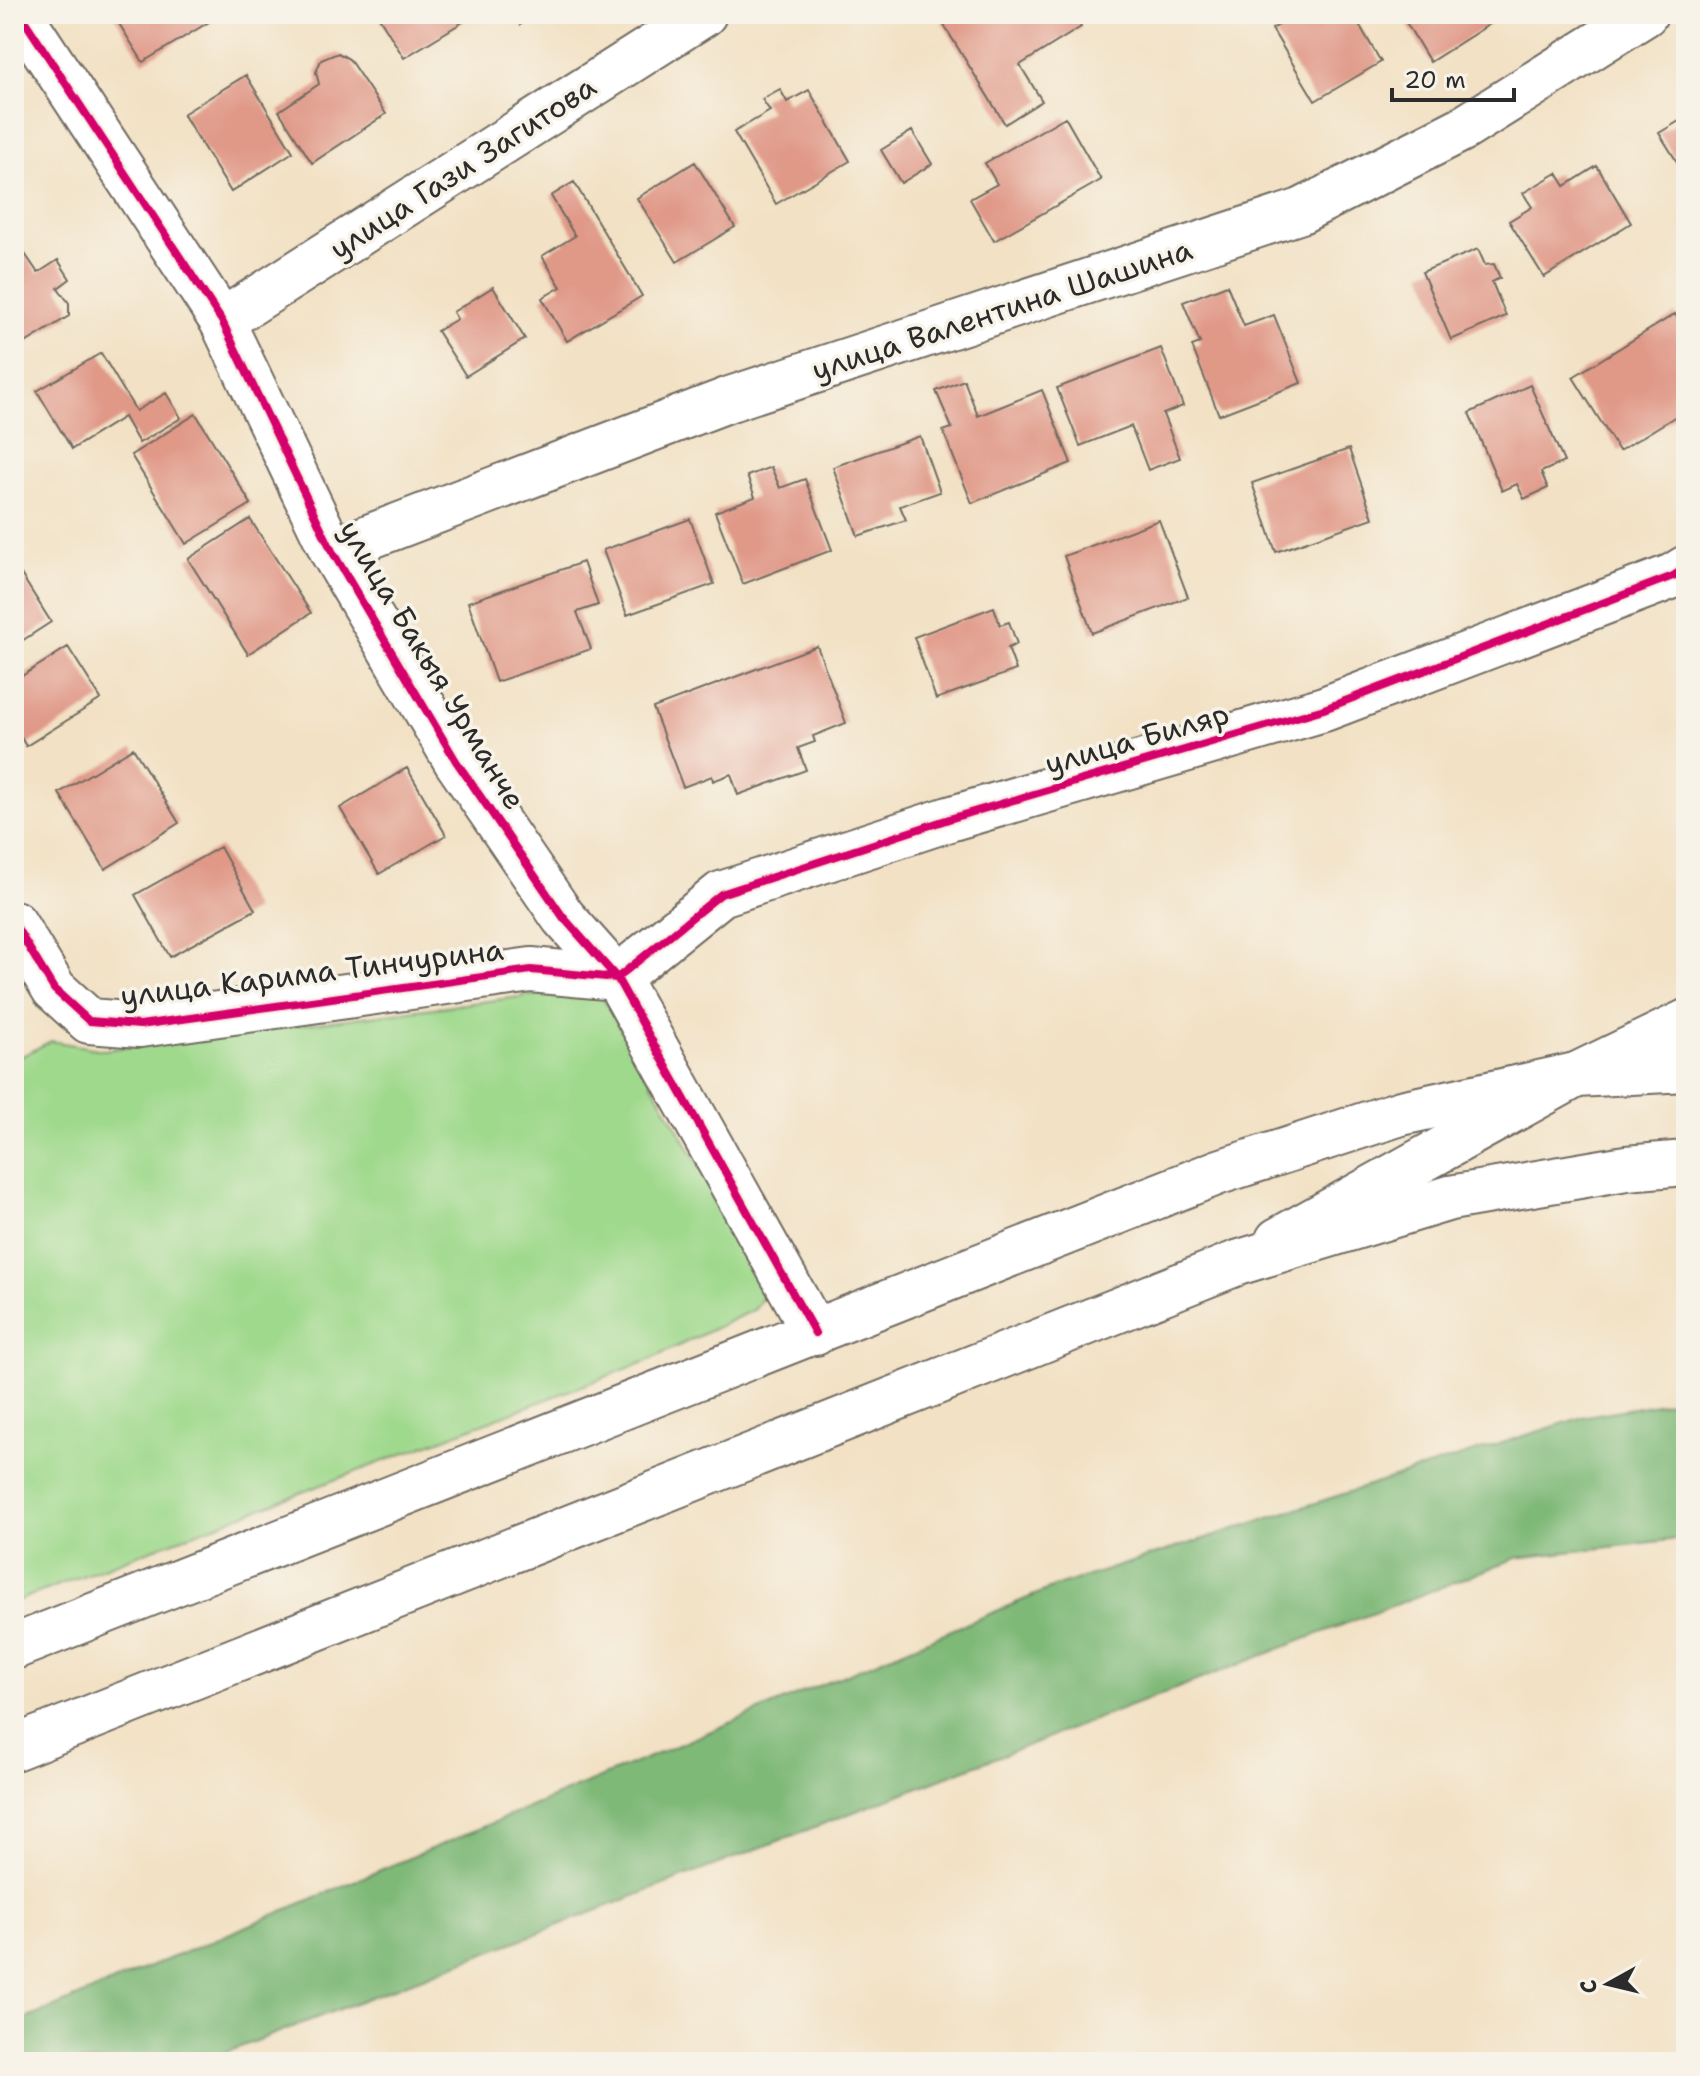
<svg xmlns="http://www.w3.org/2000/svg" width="1700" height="2076" font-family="'Shantell Sans',sans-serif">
	<rect width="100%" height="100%" fill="#f7f3e8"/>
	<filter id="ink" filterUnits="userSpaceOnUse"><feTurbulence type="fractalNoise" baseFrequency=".0125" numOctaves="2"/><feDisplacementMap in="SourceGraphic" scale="16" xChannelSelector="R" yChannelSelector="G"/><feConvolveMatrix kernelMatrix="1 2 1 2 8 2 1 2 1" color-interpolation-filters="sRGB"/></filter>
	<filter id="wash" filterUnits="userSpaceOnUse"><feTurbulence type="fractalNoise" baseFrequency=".006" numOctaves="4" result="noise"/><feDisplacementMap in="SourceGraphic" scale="32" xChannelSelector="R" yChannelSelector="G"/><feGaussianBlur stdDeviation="1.8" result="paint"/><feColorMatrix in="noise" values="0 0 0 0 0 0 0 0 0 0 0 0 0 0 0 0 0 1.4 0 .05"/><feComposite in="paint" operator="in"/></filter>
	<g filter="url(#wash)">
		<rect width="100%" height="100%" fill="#f2e1c4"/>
		<path fill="#9fd98c" stroke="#65825c" stroke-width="2" d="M600 993 769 1287 755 1309 647 1361 14 1602V1060L51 1041 104 1050 535 995Z"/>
		<path fill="#7fb978" stroke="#557252" stroke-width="2" d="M1686 1399V1538L1517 1558 201 2062H14V2024L1054 1587 1586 1416Z"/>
		<g id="blocks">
			<path fill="#e09887" d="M113 14H222L143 62Z
				M377 14H462L466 20 404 58Z
				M513 14H538L520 25Z
				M955 14H1073L1081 27 1020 65 1042 101 1005 124 942 22Z
				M1297 14H1353L1381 62 1315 101 1272 29Z
				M1401 14H1488L1493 22 1430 62Z
				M338 53 349 59 386 114 312 163 279 111 319 84 316 72 321 60Z
				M246 75 293 152 231 192 183 114Z
				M780 89 787 102 809 90 850 161 776 204 734 132 770 111 762 99Z
				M1065 117 1101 180 994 241 970 199 997 184 985 163Z
				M1686 117V176L1659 133Z
				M912 131 932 164 901 183 881 150Z
				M695 162 735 227 677 262 637 198Z
				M1597 166 1631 223 1544 277 1509 221 1532 207 1523 193 1557 173 1565 186Z
				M574 182 642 296 567 341 542 298 561 287 542 256 575 236 551 196Z
				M1478 249 1485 265 1494 264 1500 278 1492 282 1506 316 1451 340 1422 272Z
				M23 251 38 273 58 260 70 279 58 288 69 303V316L14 350V257Z
				M1227 285 1244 326 1274 315 1301 383 1219 415 1192 346 1200 343 1183 302Z
				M493 287 525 339 466 376 437 331 457 319 453 312Z
				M1675 314 1686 332V410L1619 451 1573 377Z
				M1161 348 1183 406 1163 414 1180 458 1148 470 1131 426 1080 446 1057 388Z
				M101 353 136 411 166 393 181 418 139 443 124 417 72 449 37 391Z
				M964 380 978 416 1042 390 1071 463 972 503 943 431 952 428 936 391Z
				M1530 385 1564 462 1541 472 1548 488 1524 499 1517 484 1502 491 1469 413Z
				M196 414 251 504 186 544 131 455Z
				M920 436 940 492 900 506 906 520 858 536 833 467Z
				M1349 449 1373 518 1276 552 1252 483Z
				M771 467 780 488 805 479 832 550 743 584 715 512 755 497 747 476Z
				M250 519 311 613 248 654 188 559Z
				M690 519 714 584 627 615 603 550Z
				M1159 520 1188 597 1092 633 1064 556Z
				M583 562 598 605 577 612 591 649 496 682 468 602Z
				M14 563 51 622 14 646Z
				M994 607 1000 625 1009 622 1017 644 1008 648 1016 670 936 699 914 637Z
				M817 646 846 723 813 736 815 742 798 748 806 770 738 795 731 774 713 781 712 776 683 787 653 708Z
				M68 647 101 699 26 746 14 726V681Z
				M133 748 179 823 105 869 59 793Z
				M407 768 446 835 379 874 340 808Z
				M220 847 255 910 170 957 135 895Z"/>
		</g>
	</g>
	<g filter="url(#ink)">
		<use href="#blocks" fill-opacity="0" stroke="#716b61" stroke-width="2"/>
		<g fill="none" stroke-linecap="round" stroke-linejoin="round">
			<defs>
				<path id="minor" d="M20 14 222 321 332 551 456 761 563 917 617 978 815 1333
					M222 321 704 14
					M332 551 730 399 1301 211 1464 128 1645 14
					M14 923 54 989 89 1021 140 1025 531 970 617 978 721 894 949 819 1324 709 1673 576 1686 568"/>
				<path id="major" d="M1278 1240 1576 1075 1686 1022"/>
				<path id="highway" d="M14 1647 1219 1172 1401 1113 1576 1075 1686 1069
					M14 1748 1237 1263 1450 1198 1626 1168 1686 1163"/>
			</defs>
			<use href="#minor" stroke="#716b61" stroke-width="48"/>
			<use href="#major" stroke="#716b61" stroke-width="48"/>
			<use href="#highway" stroke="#716b61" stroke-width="48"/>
			<use href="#minor" stroke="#fff" stroke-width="44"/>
			<use href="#major" stroke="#fff" stroke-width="44"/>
			<use href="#highway" stroke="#fff" stroke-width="44"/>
			<defs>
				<path id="cycleway" d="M20 14 222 321 332 551 456 761 563 917 617 978 815 1333
					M14 923 54 989 89 1021 140 1025 531 970 617 978 721 894 949 819 1324 709 1673 576 1686 568"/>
			</defs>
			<use href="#cycleway" stroke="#f7f3e8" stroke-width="13"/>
			<use href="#cycleway" stroke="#d6006c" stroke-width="8"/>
		</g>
	</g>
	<g text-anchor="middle" stroke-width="7" stroke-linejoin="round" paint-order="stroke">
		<g font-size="30" fill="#2b2b2b" stroke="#f7f3e8">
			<text transform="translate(463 168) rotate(-33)" y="10">улица Гази Загитова</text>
			<text transform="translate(1002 310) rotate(-18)" y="10">улица Валентина Шашина</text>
			<text transform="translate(432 665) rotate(59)" y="10">улица Бакыя Урманче</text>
			<text transform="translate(1137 739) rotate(-16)" y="10">улица Биляр</text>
			<text transform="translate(312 973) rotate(-7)" y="10">улица Карима Тинчурина</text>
		</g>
	</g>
	<rect width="1700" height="2076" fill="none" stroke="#f7f3e8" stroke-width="48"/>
	<g transform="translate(1608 1984) rotate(262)" stroke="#f7f3e8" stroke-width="6" paint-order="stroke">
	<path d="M0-6L14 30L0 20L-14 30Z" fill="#2b2b2b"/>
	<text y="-12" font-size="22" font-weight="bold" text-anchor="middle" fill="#2b2b2b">С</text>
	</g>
	<path d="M1392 88v12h122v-12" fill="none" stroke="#2b2b2b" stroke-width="4"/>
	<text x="1404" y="88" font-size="24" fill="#2b2b2b" stroke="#f7f3e8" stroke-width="6" paint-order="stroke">20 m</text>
</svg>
